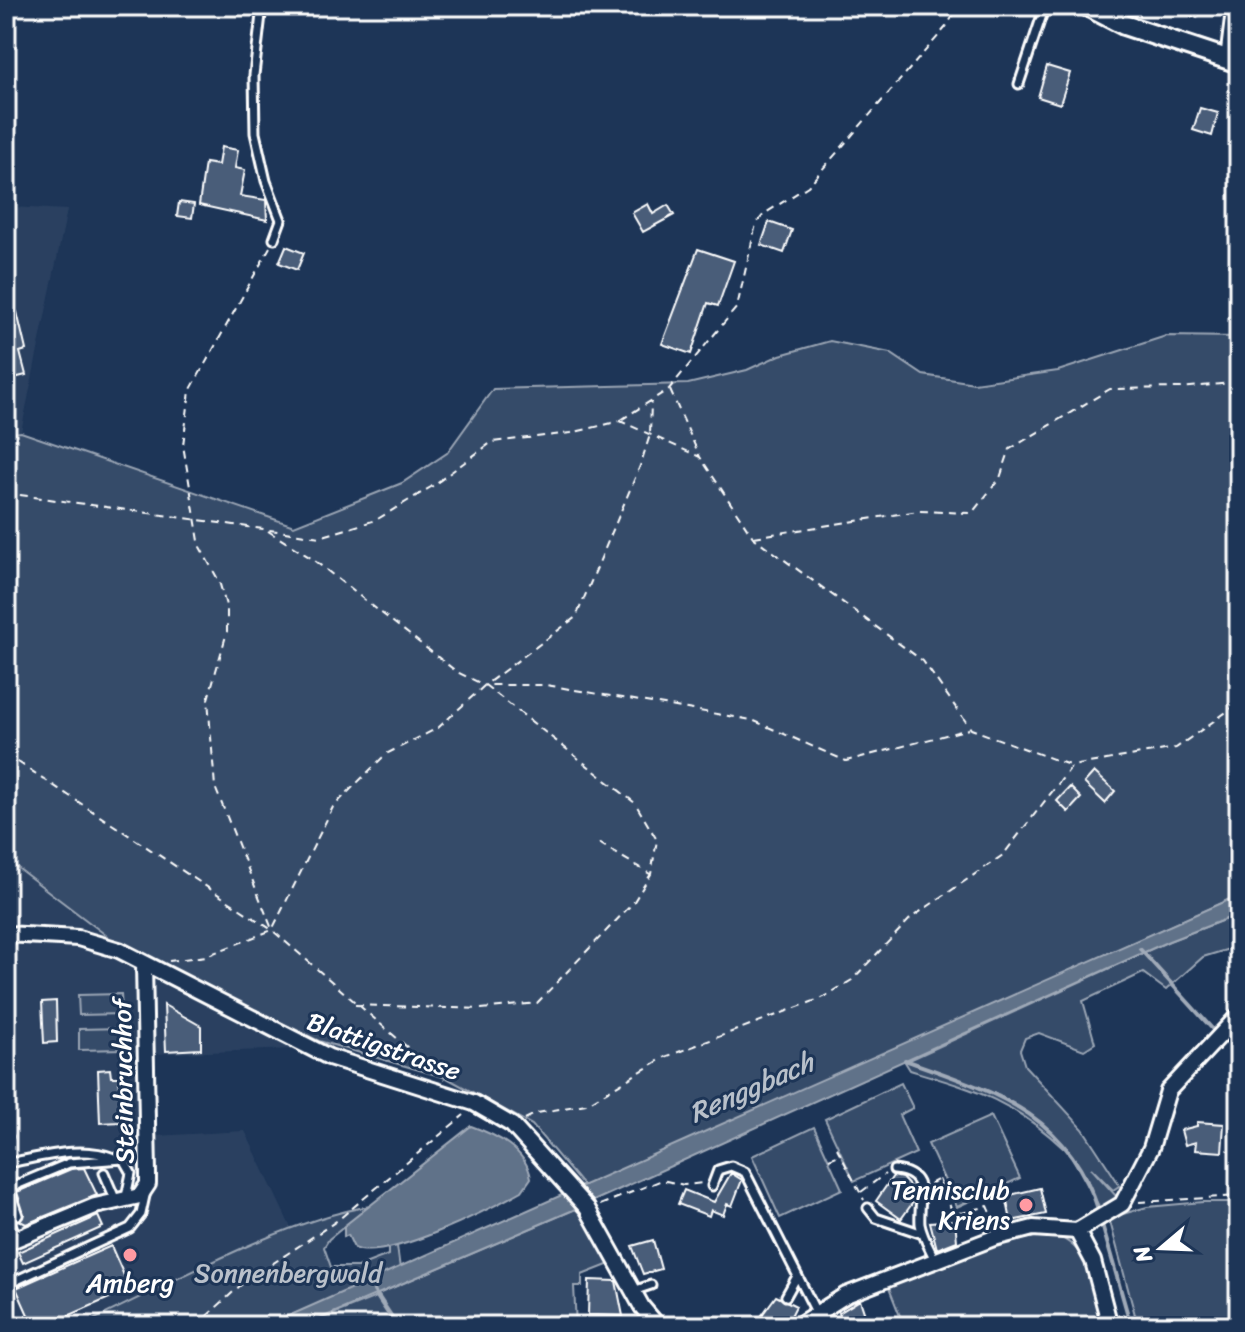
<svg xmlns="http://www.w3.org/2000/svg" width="1245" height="1332" font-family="Sriracha,sans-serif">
	<rect width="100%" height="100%" fill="#1d3557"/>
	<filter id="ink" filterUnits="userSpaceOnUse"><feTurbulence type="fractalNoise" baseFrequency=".0125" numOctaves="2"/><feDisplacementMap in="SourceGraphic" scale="16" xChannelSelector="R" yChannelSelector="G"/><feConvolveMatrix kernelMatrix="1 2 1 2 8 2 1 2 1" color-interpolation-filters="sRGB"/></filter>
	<g filter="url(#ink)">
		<path fill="#2a4161" d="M6 60H10L11 207 67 210 21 432 6 434Z
			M6 859 111 939 120 958 295 1049 151 1054 155 1136 245 1131 291 1228 80 1326H6Z"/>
		<path fill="#364b69" stroke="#9aa5b4" stroke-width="2" d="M1166 336 1239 337V895L585 1188 532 1125 447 1078 319 1041 111 939 6 859V434L21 432 294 526 402 483 447 453 493 389 688 384 747 370 780 355 830 341 890 353 923 375 974 383 1058 371Z
			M1239 914V946L1203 957 1166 990 1143 973 1083 1001 1095 1043 1084 1050 1039 1033 1025 1038 1020 1050 1025 1066 1083 1129 1117 1181 1119 1186 1113 1190 1091 1168 1117 1197 1118 1201 1101 1210 1066 1146 1063 1148C1012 1100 975 1090 910 1070L905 1062 1169 941Z
			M121 994 122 1014 79 1015 78 995Z
			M122 1028V1049L79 1050V1029Z
			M901 1083 913 1108 899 1115 916 1153 854 1181 825 1119Z
			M991 1116 1020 1178 957 1207 928 1144Z
			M814 1127 842 1189 780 1218 752 1156Z
			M1203 1202H1239V1326H1138L1109 1218 1147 1207Z
			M370 1206 329 1239 324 1247 331 1267H357L388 1255V1247L397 1246 400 1269 266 1326H80C167 1286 277 1222 370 1206Z
			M578 1208 610 1264 582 1275V1286H574L576 1326H399L378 1294Z
			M1051 1234C1094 1246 1091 1289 1104 1326H904L887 1283 990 1245Z
			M376 1297 395 1326H303Z"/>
		<path fill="#617289" stroke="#a0aab8" stroke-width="2" d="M1239 895V914L1169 941 578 1208 303 1326H266Z
			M471 1126C496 1135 526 1149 531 1178L522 1191C492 1208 385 1263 354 1248L348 1235 344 1237V1226Z"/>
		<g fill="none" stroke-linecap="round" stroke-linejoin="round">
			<path stroke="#a0aab8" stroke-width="4" d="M1140 949 1216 1033
				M1223 1039 1239 1055
				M905 1060C992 1091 1069 1113 1099 1212
				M1101 1221 1131 1326
				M374 1291 397 1326"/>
		</g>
		<path fill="#4a5d79" stroke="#fff" stroke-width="2" d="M1168 6H1202L1197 18Z
			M1047 66 1070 73 1060 104 1038 97Z
			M1200 108 1218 113 1212 136 1193 130Z
			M221 147 238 150 235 168 245 170 240 196 266 200 267 220 199 205 205 163 218 165Z
			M179 202 194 204 192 218 177 216Z
			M648 204 653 214 668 205 674 215 643 232 632 213Z
			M769 222 792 230 784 253 761 245Z
			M286 246 304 253 297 270 279 263Z
			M698 249 734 261 718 306 708 303 691 354 662 344Z
			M17 312 26 350 20 352 26 375 6 380V315Z
			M1094 772 1115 791 1105 803 1084 783Z
			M1070 787 1081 798 1068 812 1057 801Z
			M56 1001 57 1042 44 1043 42 1002Z
			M164 1005 201 1026V1049L166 1051Z
			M110 1069 111 1077H119L121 1122 100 1123 98 1070Z
			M1197 1122 1224 1124 1222 1152 1195 1150 1196 1142 1185 1145 1181 1130 1197 1126Z
			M84 1168 97 1195 26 1224 20 1221 24 1214 17 1192 71 1169Z
			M731 1173 742 1180 732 1206 727 1204 723 1215 711 1210 709 1216 678 1204 684 1190 714 1202Z
			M893 1176 902 1178 914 1191V1201L901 1219 876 1201Z
			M1040 1188 1046 1214 1011 1221 1006 1196Z
			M98 1216 103 1227 23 1263 18 1252Z
			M955 1220 957 1241 937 1249 930 1222Z
			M653 1240 661 1269 643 1274 632 1246Z
			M111 1246 130 1289 45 1326H33L16 1288Z
			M589 1280 616 1281 623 1316 588 1315Z
			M776 1296 796 1306 786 1326 762 1315Z
			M860 1300 867 1321 843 1325 839 1313Z"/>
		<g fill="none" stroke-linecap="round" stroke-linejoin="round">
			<defs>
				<path id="service" d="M262 6 254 75 255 133 266 181 281 220 274 239
					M1225 55 1231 6
					M1019 84 1045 6
					M6 1139 8 1137
					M14 1162C45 1156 83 1145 114 1158
					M894 1170C931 1173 918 1202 920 1224 922 1236 930 1249 935 1260
					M104 1173 116 1201
					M712 1186 718 1170 731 1166 745 1172 816 1312
					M868 1208 876 1218 923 1234
					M6 1213 17 1238
					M18 1215 9 1188 69 1163 123 1159 131 1173 126 1197
					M6 1285 130 1228 141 1214 146 1191
					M633 1291 651 1285
					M786 1296 796 1278"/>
				<path id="minor" d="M6 934 78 938 119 950 329 1057 474 1103 512 1125 587 1208 642 1307 658 1326
					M1077 1231 1122 1204 1151 1148 1168 1091 1239 1015
					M1077 1231 1093 1261 1110 1326
					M6 1243 95 1206 140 1196 148 1184V1173L144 964
					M797 1326 846 1295 994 1238 1033 1228 1077 1231"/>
				<path id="tertiary" d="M1087 6 1124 25 1239 63"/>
			</defs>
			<use href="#service" stroke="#fff" stroke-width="13"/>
			<use href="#minor" stroke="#fff" stroke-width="20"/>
			<use href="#tertiary" stroke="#fff" stroke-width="24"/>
			<path stroke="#fff" stroke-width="2" stroke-dasharray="8 6" stroke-linecap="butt" d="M270 247 190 391 183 445 200 547 219 581 227 609V632L208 699 215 787 272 929
				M670 390 700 457
				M621 420 669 389 737 307 756 224 764 214 808 186 946 27 959 6
				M6 493 320 537 376 520 431 487 492 442 571 433 620 421 700 457 753 537 923 661 971 729 1072 766
				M268 531 311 558 457 672 484 685
				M754 537 918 511 972 513 1000 478 1010 449 1110 389 1181 388 1231 383 1239 387
				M6 754 272 930 444 1079
				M599 843 650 874
				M169 961 206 956 272 930 333 807 386 754 438 728 485 685 576 617 640 466 650 435 651 402
				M355 1005 481 1009 537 1003 633 903 651 874 657 840 635 803 485 685H546L752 720 846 761 969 729
				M525 1119 537 1113 586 1104 665 1057 822 998 852 980 911 918 1003 855 1072 766 1176 748 1239 703
				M837 1148 864 1200
				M829 1159 842 1154
				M939 1179 952 1211 962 1213 988 1206 996 1224
				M930 1184 943 1177
				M861 1192 885 1174
				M1139 1202 1239 1196
				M600 1205 662 1180 684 1185 704 1183
				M196 1326 242 1284 338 1220 464 1115"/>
			<use href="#service" stroke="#1d3557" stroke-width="7"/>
			<use href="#minor" stroke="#1d3557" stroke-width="14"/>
			<use href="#tertiary" stroke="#1d3557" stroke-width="18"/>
		</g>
	</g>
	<g fill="#ff9aa2" stroke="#1d3557" stroke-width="3">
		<circle cx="1026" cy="1205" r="8"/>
		<circle cx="130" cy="1255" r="8"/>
	</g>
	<g text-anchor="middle" stroke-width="6" stroke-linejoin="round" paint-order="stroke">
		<g font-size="26" fill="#fff" stroke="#1d3557">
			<text transform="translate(384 1046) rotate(19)" y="9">Blattigstrasse</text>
			<text transform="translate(123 1081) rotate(-91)" y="9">Steinbruchhof</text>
		</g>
		<g font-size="26" fill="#fff" stroke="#1d3557" text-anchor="end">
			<text x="1010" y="1199">Tennisclub<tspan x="1010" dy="30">Kriens</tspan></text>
			<text x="130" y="1292" text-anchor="middle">Amberg</text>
		</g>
		<g font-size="26" fill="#b9c0ca" stroke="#1d3557">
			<text x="288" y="1282">Sonnenbergwald</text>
		</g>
		<g font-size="28" font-style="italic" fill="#b8c0ca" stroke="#1d3557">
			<text transform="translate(751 1087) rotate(-24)" y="10">Renggbach</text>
		</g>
	</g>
	<rect width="1245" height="1332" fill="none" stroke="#1d3557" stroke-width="32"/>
	<rect x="16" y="16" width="1213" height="1300" fill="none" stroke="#fff" stroke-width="3" filter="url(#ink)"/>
	<g transform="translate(1161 1248) rotate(251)" stroke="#1d3557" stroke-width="6" paint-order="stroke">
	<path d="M0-6L14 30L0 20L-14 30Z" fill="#ffffff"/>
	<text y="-12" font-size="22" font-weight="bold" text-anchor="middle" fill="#ffffff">N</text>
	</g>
</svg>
